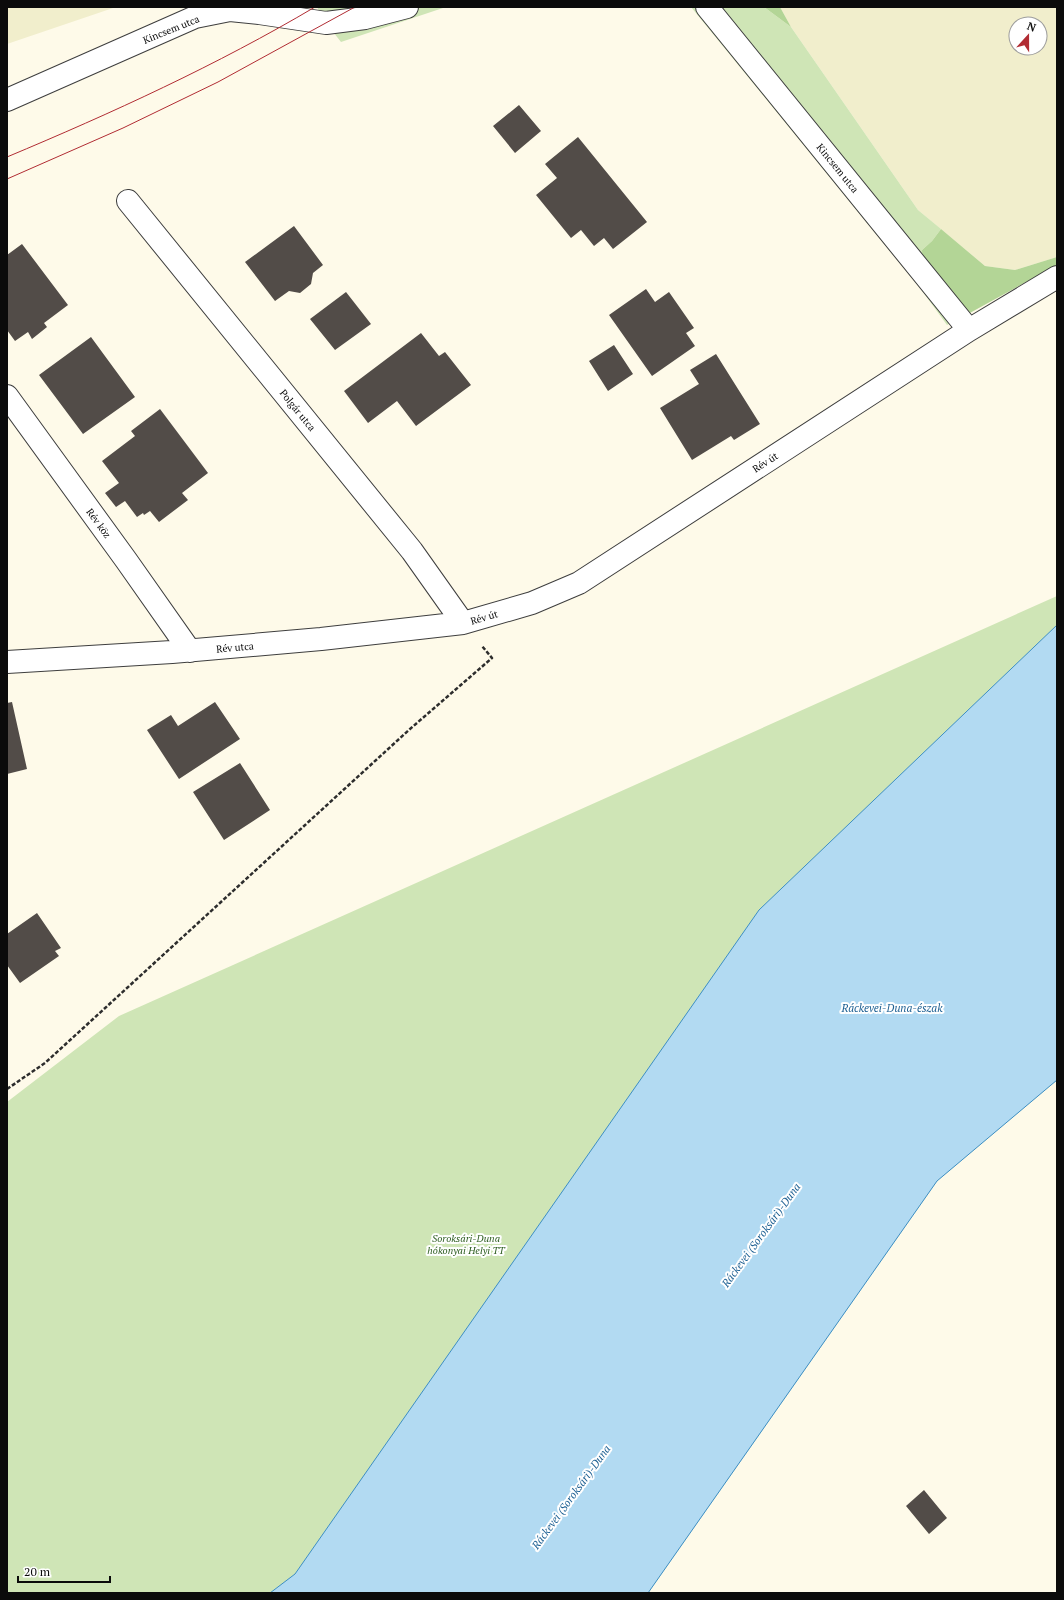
<svg xmlns="http://www.w3.org/2000/svg" width="1064" height="1600" font-family="'PT Serif',serif">
	<rect width="100%" height="100%" fill="#fefae9"/>
	<path fill="#f1eecc" fill-rule="evenodd" d="M7 7H116L7 44Z
		M780 7H1057V257L1015 270 985 266 918 210 791 27ZM1016 24H1040V48H1016Z"/>
	<path fill="#cfe5b6" d="M317 7H446L341 42 326 23Z
		M691 7H764L791 27 918 210 941 229 932 241 922 250 968 314 947 325 920 288Z
		M1057 596V1080L937 1181 648 1593H7V1102L119 1016Z"/>
	<path fill="#b3d596" d="M764 7H780L791 27Z
		M941 229 985 266 1015 270 1057 257V265L968 314 923 262 922 250 932 241Z"/>
	<path fill="#b2daf2" stroke="#3d8ec4" d="M1057 625V1080L937 1181 648 1593H270L295 1574 759 910Z"/>
	<path fill="#524c48" d="M519 105 541 131 515 153 493 126Z
		M578 137 647 222 613 249 604 238 594 246 581 230 571 238 536 195 557 178 545 164Z
		M294 226 323 265 313 273 311 284 300 293 289 291 275 301 245 262Z
		M22 244 68 305 44 323 47 327 32 339 28 332 15 341 7 330V255Z
		M646 289 655 302 669 292 694 328 686 333 695 346 652 376 609 315Z
		M346 292 371 324 335 350 310 319Z
		M421 333 439 356 445 352 471 385 416 426 397 401 368 423 344 391Z
		M91 337 135 397 83 434 39 375Z
		M614 345 633 374 608 391 589 361Z
		M716 354 760 424 734 440 731 436 692 460 660 408 699 384 690 370Z
		M160 409 208 473 182 493 188 500 159 522 150 511 144 515 143 513 137 517 125 501 116 507 105 493 119 483 102 461 135 436 131 431Z
		M12 702 27 769 7 774V703Z
		M215 702 240 739 179 779 147 730 171 715 178 726Z
		M240 763 270 810 224 840 193 792Z
		M37 913 61 948 55 951 59 956 20 983 7 965V934Z
		M924 1490 947 1518 929 1534 906 1506Z"/>
	<g fill="none" stroke-linecap="round" stroke-linejoin="round">
		<defs>
			<path id="minor" d="M707 7 969 330
				M7 100 195 17 230 10 259 13 326 23 365 18 407 7
				M128 201 412 551 463 623
				M7 396 126 560 190 651
				M7 662 172 652 321 639 463 623 532 603 579 583 969 330 1057 277"/>
		</defs>
		<use href="#minor" stroke="#3e3e3e" stroke-width="24"/>
		<path stroke="#2d2d2d" stroke-width="2.5" stroke-dasharray="4 2" stroke-linecap="butt" d="M7 1089 45 1063 410 729 492 658 482 646"/>
		<use href="#minor" stroke="#fff" stroke-width="22"/>
		<path stroke="#b12c33" stroke-width="1" d="M7 157C112 113 217 65 315 7
			M7 179 123 128 218 82 355 7"/>
	</g>
	<g text-anchor="middle" stroke-width="4" stroke-linejoin="round" paint-order="stroke">
		<g font-size="10" fill="#0b0b0b" stroke="#fff">
			<text transform="translate(171 29) rotate(-22)" y="4">Kincsem utca</text>
			<text transform="translate(838 168) rotate(51)" y="4">Kincsem utca</text>
			<text transform="translate(298 410) rotate(51)" y="4">Polgár utca</text>
			<text transform="translate(765 462) rotate(-33)" y="4">Rév út</text>
			<text transform="translate(99 523) rotate(54)" y="4">Rév köz</text>
			<text transform="translate(484 617) rotate(-16)" y="4">Rév út</text>
			<text transform="translate(235 647) rotate(-5)" y="4">Rév utca</text>
		</g>
		<g font-size="10" font-style="italic" fill="#2d5d20" stroke="#fff">
			<text x="466" y="1242">Soroksári-Duna<tspan x="466" dy="12">hókonyai Helyi TT</tspan></text>
		</g>
		<g font-size="11" font-style="italic" fill="#1d6093" stroke="#fff">
			<text x="892" y="1012">Ráckevei-Duna-észak</text>
			<text transform="translate(761 1235) rotate(-54)" y="4">Ráckevei (Soroksári)-Duna</text>
			<text transform="translate(571 1497) rotate(-54)" y="4">Ráckevei (Soroksári)-Duna</text>
		</g>
	</g>
	<rect width="1064" height="1600" fill="none" stroke="#0b0b0b" stroke-width="16"/>
	<g transform="translate(1028 36) rotate(21)"><circle r="19" fill="#ffffff" stroke="#9d9d9d"/>
	<path d="M0-3L7 15L0 10L-7 15Z" fill="#b12c33"/>
	<text y="-6" font-size="11" font-weight="bold" text-anchor="middle" fill="#0b0b0b">N</text>
	</g>
	<path d="M18 1576v6h92v-6" fill="none" stroke="#0b0b0b" stroke-width="2"/>
	<text x="24" y="1576" font-size="12" fill="#0b0b0b" stroke="#ffffff" stroke-width="3" paint-order="stroke">20 m</text>
</svg>
